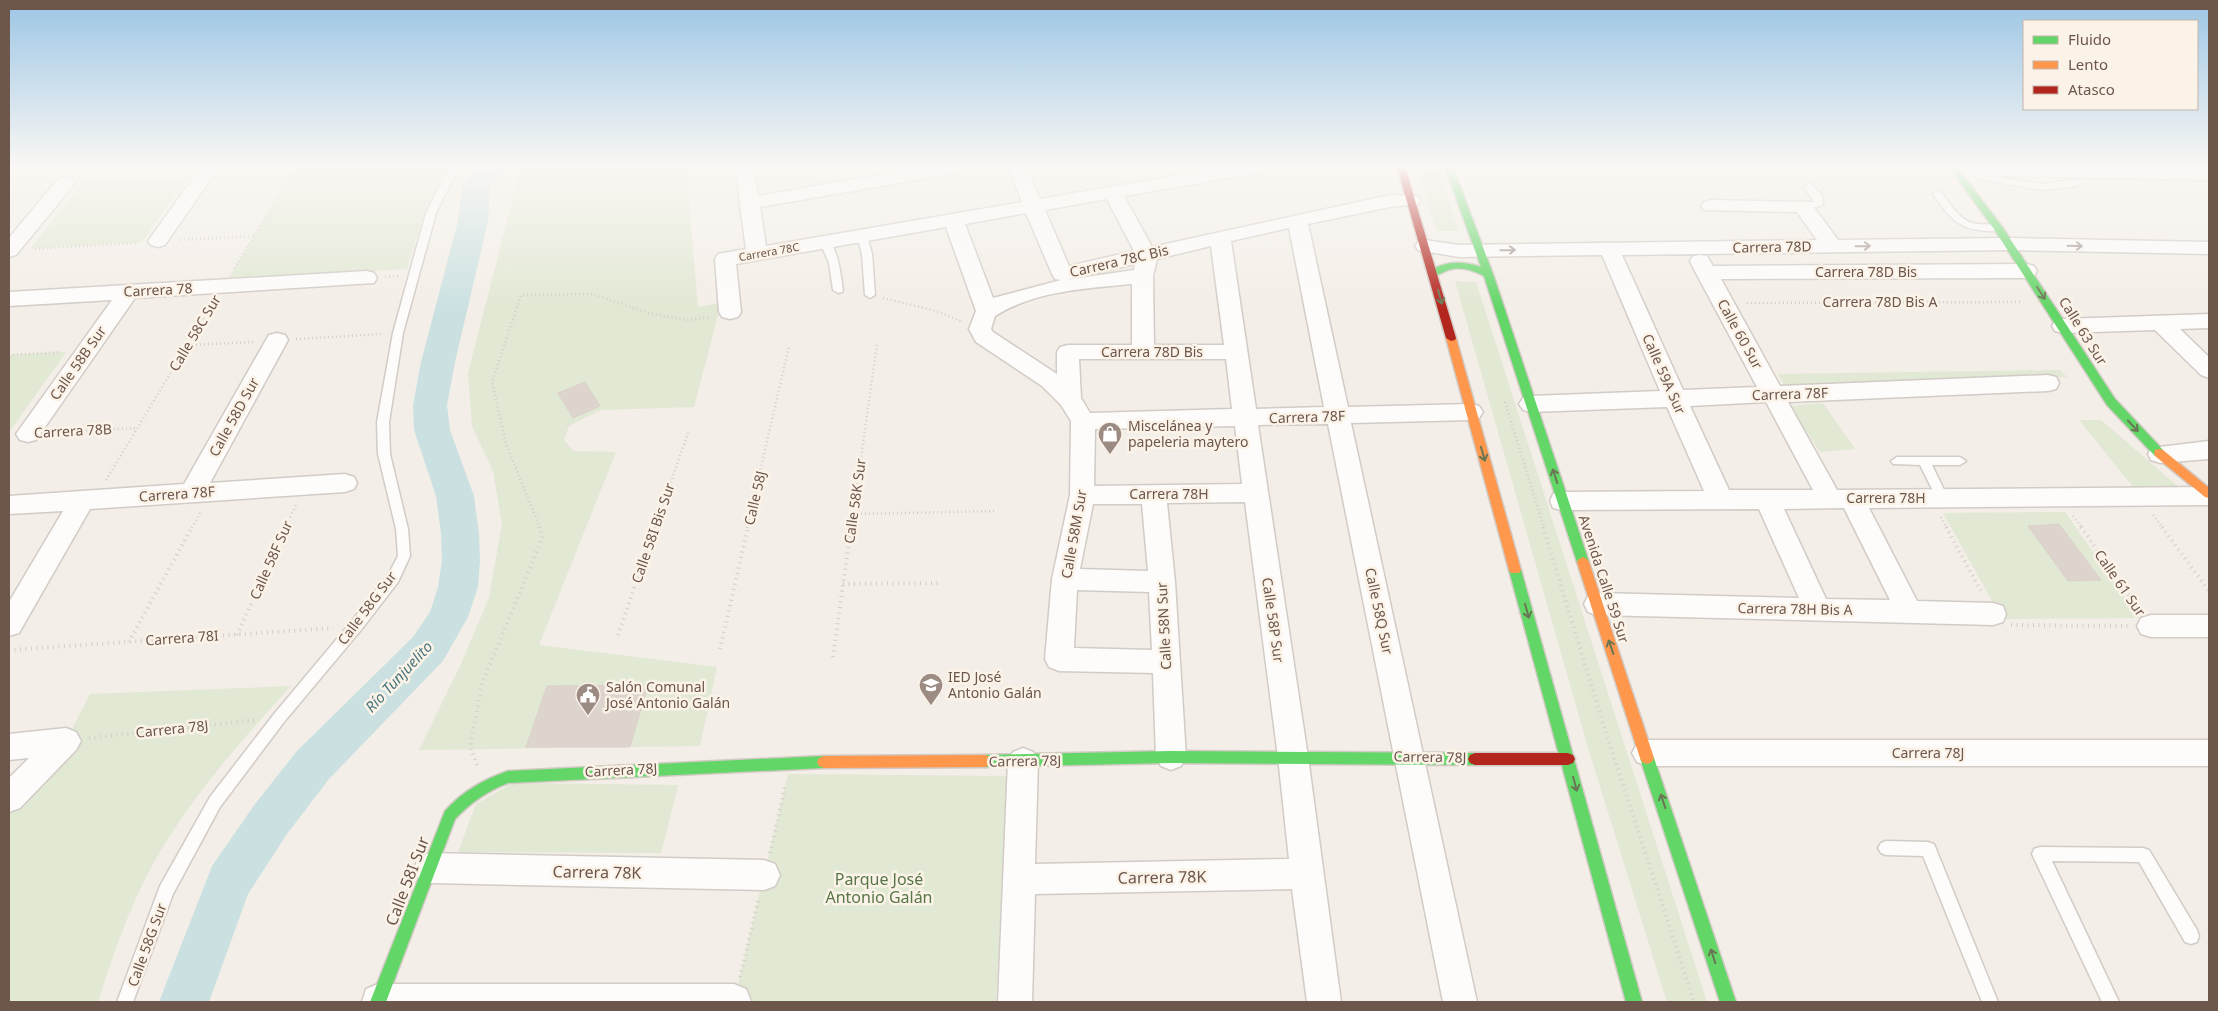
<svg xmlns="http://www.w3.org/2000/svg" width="2218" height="1011" font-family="'Noto Sans',sans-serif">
	<rect width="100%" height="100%" fill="#f3eee7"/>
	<path fill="#e1e8d3" d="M296 167H446L425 210 407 269 228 279Z
		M521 167H686L698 307 721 303 694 407 601 410 569 426 564 440 574 451 616 452 539 645 717 667 700 746 419 750 460 666 489 598 502 524 493 471 472 426 468 373Z
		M1418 170H1439L1459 231H1437Z
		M187 178 142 242 30 249 83 182Z
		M1455 281 1476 282 1707 1002H1667L1589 751Z
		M66 352 9 432V355Z
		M2060 370 2067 377 1786 388 1778 374Z
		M1823 403 1855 449 1820 452 1789 406Z
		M2079 420H2101L2181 489 2134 488Z
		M2065 512 2139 618 2002 619 1943 513Z
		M291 686C248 733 205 781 171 834 137 885 116 945 98 1002H9V798L66 741 90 694Z
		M788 774 1007 776 996 1002 734 1001Z
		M513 783 678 785 661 853 458 852 476 804Z"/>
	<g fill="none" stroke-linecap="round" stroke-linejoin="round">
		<path fill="#cbe1e1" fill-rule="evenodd" d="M477 167H506L490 187 488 221 455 362 447 405 450 430 474 496 479 534 480 560 478 587 468 617 443 661 329 779 287 834 248 894 209 1002H159L212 866 255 804 297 751 413 637 430 612 438 587 442 560 441 534 436 496 414 430 413 405 421 362 458 221 462 186Z"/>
	</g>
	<path fill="#dcd4cd" stroke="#dbd1ca" d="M585 382 600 406 573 418 558 393Z
		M2059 524 2101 580 2068 581 2028 526Z
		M648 685 630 747H526L547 686Z"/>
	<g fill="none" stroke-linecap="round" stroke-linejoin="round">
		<defs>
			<path id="lane" d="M449 167H459L436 213 403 333 389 422 390 454 408 529 410 556 398 582 361 630 284 722 220 807 173 894 133 1002H117L160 886 210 797 274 714 351 622 388 575 398 556 396 529 378 454 377 422 393 333 426 213Z
				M1971 167 1985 175 2041 184 2076 180 2081 183 2076 186 2041 190 1979 179 1966 170Z
				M1809 184C1815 186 1825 197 1823 204L1818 207 1800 208V204L1814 202 1804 187Z
				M1938 191 1941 192C1950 203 1958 219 1972 223 1982 226 1996 222 2003 228 1999 232 1994 231 1989 231 1958 230 1950 218 1933 194Z
				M862 233 867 236 872 254 875 295 870 298 865 295 862 254 857 236Z
				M825 239C838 243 841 278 843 290L842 292 838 293 833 290 829 263 820 242Z
				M1897 457H1960L1966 461 1960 465H1932L1948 498 1942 503 1938 501 1920 465 1893 464 1891 461Z
				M1886 841 1928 842 1934 844 1998 1002H1982L1923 856 1886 855 1881 853 1878 848 1881 843Z
				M2040 847 2143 848 2149 850 2197 930 2199 936 2197 942 2191 944 2185 942 2139 862 2052 861 2119 1002H2102L2032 854 2034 849Z"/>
			<path id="street" d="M201 167H219L165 245 158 247 151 245 148 241Z
				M735 167H753L758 196 924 167H965L963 171 956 173 760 207 766 246 1022 202 1008 167H1026L1040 199 1226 167H1267L1265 171 1258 173 1124 196 1152 247 1390 195 1418 196 1421 200 1418 204 1390 207 1308 224 1348 407 1471 404 1479 406 1483 412 1479 418 1471 420 1351 423 1477 1002H1443L1328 424 1258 425 1308 757 1341 1002H1307L1292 889 1035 894 1032 1002H998L1008 761 1013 752 1023 748 1033 752 1038 761 1035 864 1289 859 1278 757 1245 502 1167 503 1175 582 1186 757 1181 766 1171 770 1161 766 1156 757 1153 673 1059 671 1049 667 1045 659 1052 579 1070 495 1071 421 1061 405 1042 386 976 342 969 329 976 311 946 227 736 264 741 312 738 317 730 319 722 317 719 312 715 259 718 254 746 249ZM1107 199 1134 251 1069 266 1045 210ZM1026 213 1052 274 1055 279 1061 280 993 298 965 224ZM1289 228 1324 407 1256 409 1231 241ZM1211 246 1224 345H1154L1153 276 1157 259ZM1135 264 1134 270 1066 280ZM1132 284V345H1068L1060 347 1057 352V374L993 332 991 329 995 316C1034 291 1088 288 1132 284ZM1079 359H1226L1232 409 1090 413 1081 398ZM1235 426 1242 484 1094 486 1095 429ZM1093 504H1142L1148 571 1080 569ZM1077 590 1149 592 1152 650 1074 648Z
				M1946 167 2209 168V180L1954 175 1947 173 1944 169Z
				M65 177 72 179 75 183 72 187 16 255 9 257V238L58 179Z
				M1711 200 1810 202 1838 240 2009 238 2209 242V254L2009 250 1622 255 1683 390 1757 387 1696 273 1690 261 1693 256 1700 255 1707 256 1713 266 2027 264 2034 266 2037 271 2034 276 2027 278 1721 279 1780 386 2048 375 2056 377 2059 383 2056 389 2048 391 1788 402 1837 490 2209 487V505L1869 508 1917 601 1993 603 2003 606 2006 614 2003 622 1993 625 1597 615 1588 612 1584 604 1588 596 1597 593 1799 598 1759 509 1562 510 1553 508 1550 501 1553 494 1562 492 1704 491 1667 407 1531 412 1523 410 1519 404 1523 398 1531 396 1660 391 1602 255 1459 257 1418 250 1415 246 1418 242 1425 240 1459 245 1817 240 1797 212 1704 210 1701 206 1704 202ZM1766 402 1813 490H1729L1690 406ZM1844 508 1890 600 1826 599 1784 509Z
				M367 271 374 273 377 278 374 283 135 298 36 440 28 442 20 440 16 434 112 300 9 306V292Z
				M2209 314V328L2180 329 2209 357V378L2201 375 2155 330 2063 333 2055 331 2052 326 2055 321 2063 319Z
				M277 333 285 335 288 340 210 483 345 474 354 477 357 483 354 489 345 492 90 509 19 633 9 636V602L63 511 9 514V496L184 484 266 340 269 335Z
				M2209 441V459L2160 463 2151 460 2148 454 2151 448Z
				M2151 615H2209V637H2151L2141 634 2137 626 2141 618Z
				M66 728 76 732 81 741 76 750 20 808 9 812V778L29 758 9 760V734Z
				M1647 740H2209V766H1647L1637 762 1632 753 1637 744Z
				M430 853 764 860 775 864 780 875 775 886 764 890 430 883 419 879 414 868 419 857Z
				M378 984H734L746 989 751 1001 362 1002 366 989Z"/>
			<path id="fast" d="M1445 167H1453L1493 274 1589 562 1587 565H1579L1577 562 1484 276C1473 270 1460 266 1448 270 1443 272 1438 275 1433 277L1428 274C1441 260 1464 261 1481 267Z
				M1949 167H1957L2003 228 2115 399 2163 450 2164 453 2163 456H2155L2107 405 1994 229Z
				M1515 565 1519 567 1521 570 1642 1002H1626L1509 570 1511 567Z
				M1171 751 1475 753 1480 755 1482 759 1480 763 1475 765 1171 763 985 767 980 765 978 761 980 757 985 755Z
				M1647 752 1652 754 1654 758 1736 1002H1720L1640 758 1642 754Z
				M824 756 829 758 831 762 829 766 824 768 508 783C487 791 470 803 455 819L386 1002H370L445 811C463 791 483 780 508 771Z"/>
			<path id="slow" d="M1451 335 1456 338 1521 570 1519 573H1511L1509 570 1446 338Z
				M2159 449 2163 450 2209 488V498L2205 497 2155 456 2154 453 2155 450Z
				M1583 557 1587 559 1589 562 1654 758 1652 762 1647 764 1642 762 1640 758 1577 562 1579 559Z
				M985 755 990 757 992 761 990 765 985 767 824 768 819 766 817 762 819 758 824 756Z"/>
			<path id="jam" d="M1397 167H1405L1456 338 1455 340 1451 341 1446 338Z
				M1475 753H1568L1573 755 1575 759 1573 763 1568 765H1475L1470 763 1468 759 1470 755Z"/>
		</defs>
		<use href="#lane" stroke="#d2cbc6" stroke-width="3"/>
		<use href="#street" stroke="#d2cbc6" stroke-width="3"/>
		<use href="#fast" stroke="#d2cac4" stroke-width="3"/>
		<use href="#slow" stroke="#d2cac4" stroke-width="3"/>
		<use href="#jam" stroke="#d2cac4" stroke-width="3"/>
		<path stroke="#d4cec9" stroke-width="2.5" stroke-dasharray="1 3" stroke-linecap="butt" d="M85 182 181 179
			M9 185 41 184
			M180 240 254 236
			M35 249 139 243
			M234 268 296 167
			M385 277 399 276
			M883 298 936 311 963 322
			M1747 303 2023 302
			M296 339 382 334
			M188 345 255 342
			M9 355 61 352
			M1505 402 1544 528
			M54 432 137 428
			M106 480 213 303
			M853 514 997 511
			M2153 515 2163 528
			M2073 516 2082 528
			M1941 517 1947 528
			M192 528 200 513
			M285 528 296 505
			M540 528 506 444 492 382 521 295 592 294 652 314 688 320 711 317
			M655 528 689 430
			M747 528 789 346
			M851 528 877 344"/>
		<path stroke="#d4cec9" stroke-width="4" stroke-dasharray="1 4.5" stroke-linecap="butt" d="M1543 527 1603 723 1694 1002
			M1946 527 1982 593
			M2081 527 2139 610
			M2162 527 2209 591
			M843 584 942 583
			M2011 625 2130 626
			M237 635 286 527
			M618 635 655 527
			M129 642 192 527
			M720 649 748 527
			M9 650 333 628
			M833 657 851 527
			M89 738 257 720
			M477 765 470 747 482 684 543 536 539 527
			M770 853 785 786
			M740 977 758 900"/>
		<use href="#lane" fill="#fdfcfb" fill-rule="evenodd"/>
		<use href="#street" fill="#fdfcfb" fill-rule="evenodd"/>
		<use href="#fast" fill="#63d668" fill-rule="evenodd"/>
		<use href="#slow" fill="#ff974d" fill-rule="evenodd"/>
		<use href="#jam" fill="#b3261e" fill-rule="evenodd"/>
	</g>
	<defs><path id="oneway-shaft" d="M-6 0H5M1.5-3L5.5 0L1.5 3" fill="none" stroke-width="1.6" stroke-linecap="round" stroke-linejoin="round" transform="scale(1.25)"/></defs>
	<g stroke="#a79892">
		<use href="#oneway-shaft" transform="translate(1863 246) rotate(-1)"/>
		<use href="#oneway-shaft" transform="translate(2075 246) rotate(1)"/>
		<use href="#oneway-shaft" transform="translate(1508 250) rotate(-1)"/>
	</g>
	<g stroke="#6a7653">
		<use href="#oneway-shaft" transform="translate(2041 293) rotate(57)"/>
		<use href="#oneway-shaft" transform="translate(1440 297) rotate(75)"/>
		<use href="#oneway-shaft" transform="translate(2133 426) rotate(47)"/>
		<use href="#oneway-shaft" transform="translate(1483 454) rotate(74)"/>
		<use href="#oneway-shaft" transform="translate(1555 476) rotate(-108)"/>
		<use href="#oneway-shaft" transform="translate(1527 611) rotate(74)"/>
		<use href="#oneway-shaft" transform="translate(1611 647) rotate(-109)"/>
		<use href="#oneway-shaft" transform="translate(1575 784) rotate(75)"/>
		<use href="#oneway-shaft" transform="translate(1663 801) rotate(-108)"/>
		<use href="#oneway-shaft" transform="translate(1713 956) rotate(-108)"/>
	</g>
	<linearGradient id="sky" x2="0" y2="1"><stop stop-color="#9cc6e5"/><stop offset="0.54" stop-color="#faf7f4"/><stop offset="1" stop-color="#faf7f4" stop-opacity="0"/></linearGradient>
	<rect width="2218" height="308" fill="url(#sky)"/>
	<defs>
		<symbol id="shop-pin" viewBox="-11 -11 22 30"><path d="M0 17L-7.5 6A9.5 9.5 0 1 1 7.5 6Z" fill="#9c8b82" stroke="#fcf3e8"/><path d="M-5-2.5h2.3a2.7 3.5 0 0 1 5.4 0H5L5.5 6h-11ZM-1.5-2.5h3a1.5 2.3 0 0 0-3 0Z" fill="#fff"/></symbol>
		<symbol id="school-pin" viewBox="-11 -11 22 30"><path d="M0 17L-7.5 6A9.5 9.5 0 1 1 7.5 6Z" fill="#9c8b82" stroke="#fcf3e8"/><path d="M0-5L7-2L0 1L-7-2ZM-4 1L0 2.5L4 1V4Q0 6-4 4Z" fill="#fff"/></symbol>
		<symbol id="civic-pin" viewBox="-11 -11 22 30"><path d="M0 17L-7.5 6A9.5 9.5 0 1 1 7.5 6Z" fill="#9c8b82" stroke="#fcf3e8"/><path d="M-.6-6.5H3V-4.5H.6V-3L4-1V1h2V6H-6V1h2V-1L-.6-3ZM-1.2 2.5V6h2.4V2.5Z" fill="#fff"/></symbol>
	</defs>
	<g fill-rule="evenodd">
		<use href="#shop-pin" x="1096" y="420" width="28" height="38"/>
		<use href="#school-pin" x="917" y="671" width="28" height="38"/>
		<use href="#civic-pin" x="574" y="681" width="28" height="38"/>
	</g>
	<g text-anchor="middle" stroke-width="5" stroke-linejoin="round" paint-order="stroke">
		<g font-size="11" fill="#6d564c" stroke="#fcf3e8">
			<text transform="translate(769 252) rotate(-10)" y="4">Carrera 78C</text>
		</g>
		<g font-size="14" fill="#6d564c" stroke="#fcf3e8">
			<text transform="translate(1772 247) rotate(-1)" y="5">Carrera 78D</text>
			<text transform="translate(1119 261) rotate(-13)" y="5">Carrera 78C Bis</text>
			<text x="1866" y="277">Carrera 78D Bis</text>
			<text transform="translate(158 290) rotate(-3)" y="5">Carrera 78</text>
			<text x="1880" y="307">Carrera 78D Bis A</text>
			<text transform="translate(2083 331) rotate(58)" y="5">Calle 63 Sur</text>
			<text transform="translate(195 333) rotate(-59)" y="5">Calle 58C Sur</text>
			<text transform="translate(1740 334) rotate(61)" y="5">Calle 60 Sur</text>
			<text x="1152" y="357">Carrera 78D Bis</text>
			<text transform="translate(78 363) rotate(-55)" y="5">Calle 58B Sur</text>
			<text transform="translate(1664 374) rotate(66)" y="5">Calle 59A Sur</text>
			<text transform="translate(1790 394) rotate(-2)" y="5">Carrera 78F</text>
			<text transform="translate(234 417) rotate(-61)" y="5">Calle 58D Sur</text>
			<text transform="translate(1307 417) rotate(-2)" y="5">Carrera 78F</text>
			<text transform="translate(73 431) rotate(-3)" y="5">Carrera 78B</text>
			<text transform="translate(177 494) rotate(-4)" y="5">Carrera 78F</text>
			<text x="1169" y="499">Carrera 78H</text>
			<text transform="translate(755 498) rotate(-77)" y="5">Calle 58J</text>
			<text x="1886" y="503">Carrera 78H</text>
			<text transform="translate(855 501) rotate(-82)" y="5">Calle 58K Sur</text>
			<text transform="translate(653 533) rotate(-71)" y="5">Calle 58I Bis Sur</text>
			<text transform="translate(1074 534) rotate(-80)" y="5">Calle 58M Sur</text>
			<text transform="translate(271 560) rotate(-66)" y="5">Calle 58F Sur</text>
			<text transform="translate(1604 579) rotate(72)" y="5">Avenida Calle 59 Sur</text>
			<text transform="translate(2120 583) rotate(55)" y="5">Calle 61 Sur</text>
			<text transform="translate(367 608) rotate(-53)" y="5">Calle 58G Sur</text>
			<text transform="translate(1795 609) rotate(1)" y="5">Carrera 78H Bis A</text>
			<text transform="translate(1379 611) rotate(78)" y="5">Calle 58Q Sur</text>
			<text transform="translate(1273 620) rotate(82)" y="5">Calle 58P Sur</text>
			<text transform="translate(1164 626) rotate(-93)" y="5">Calle 58N Sur</text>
			<text transform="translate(182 638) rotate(-4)" y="5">Carrera 78I</text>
			<text transform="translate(172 729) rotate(-6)" y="5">Carrera 78J</text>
			<text x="1928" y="758">Carrera 78J</text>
			<text transform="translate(1430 757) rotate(1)" y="5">Carrera 78J</text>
			<text transform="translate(1025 761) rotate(-1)" y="5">Carrera 78J</text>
			<text transform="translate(621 770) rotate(-3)" y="5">Carrera 78J</text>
			<text transform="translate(147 945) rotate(-70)" y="5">Calle 58G Sur</text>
		</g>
		<g font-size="14" fill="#6d564c" stroke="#fcf3e8" text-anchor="start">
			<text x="1128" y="431">Miscelánea y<tspan x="1128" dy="16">papeleria maytero</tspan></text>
			<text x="948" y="682">IED José<tspan x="948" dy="16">Antonio Galán</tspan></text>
			<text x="606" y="692">Salón Comunal<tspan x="606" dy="16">José Antonio Galán</tspan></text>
		</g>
		<g font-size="15" font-style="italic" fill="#49777e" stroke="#fcf3e8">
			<text transform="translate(399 677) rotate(-47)" y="5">Río Tunjuelito</text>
		</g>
		<g font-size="16" fill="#6d564c" stroke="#fcf3e8">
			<text transform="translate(597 872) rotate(1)" y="6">Carrera 78K</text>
			<text transform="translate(1162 877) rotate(-1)" y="6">Carrera 78K</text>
			<text transform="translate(407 881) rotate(-69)" y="6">Calle 58I Sur</text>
		</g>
		<g font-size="16" fill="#587749" stroke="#fcf3e8">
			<text x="879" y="885">Parque José<tspan x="879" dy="18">Antonio Galán</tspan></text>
		</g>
	</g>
	<rect width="2218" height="1011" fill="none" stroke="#6d564c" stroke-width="20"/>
	<rect x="2023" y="20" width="175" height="90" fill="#fcf3e8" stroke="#c3b4aa"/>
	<rect x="2033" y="36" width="25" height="8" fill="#63d668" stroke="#c3b4aa"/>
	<text x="2068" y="45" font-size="15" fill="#6d564c">Fluido</text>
	<rect x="2033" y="61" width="25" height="8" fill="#ff974d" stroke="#c3b4aa"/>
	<text x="2068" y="70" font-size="15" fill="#6d564c">Lento</text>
	<rect x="2033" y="86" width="25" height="8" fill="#b3261e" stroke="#c3b4aa"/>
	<text x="2068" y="95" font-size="15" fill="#6d564c">Atasco</text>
</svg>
